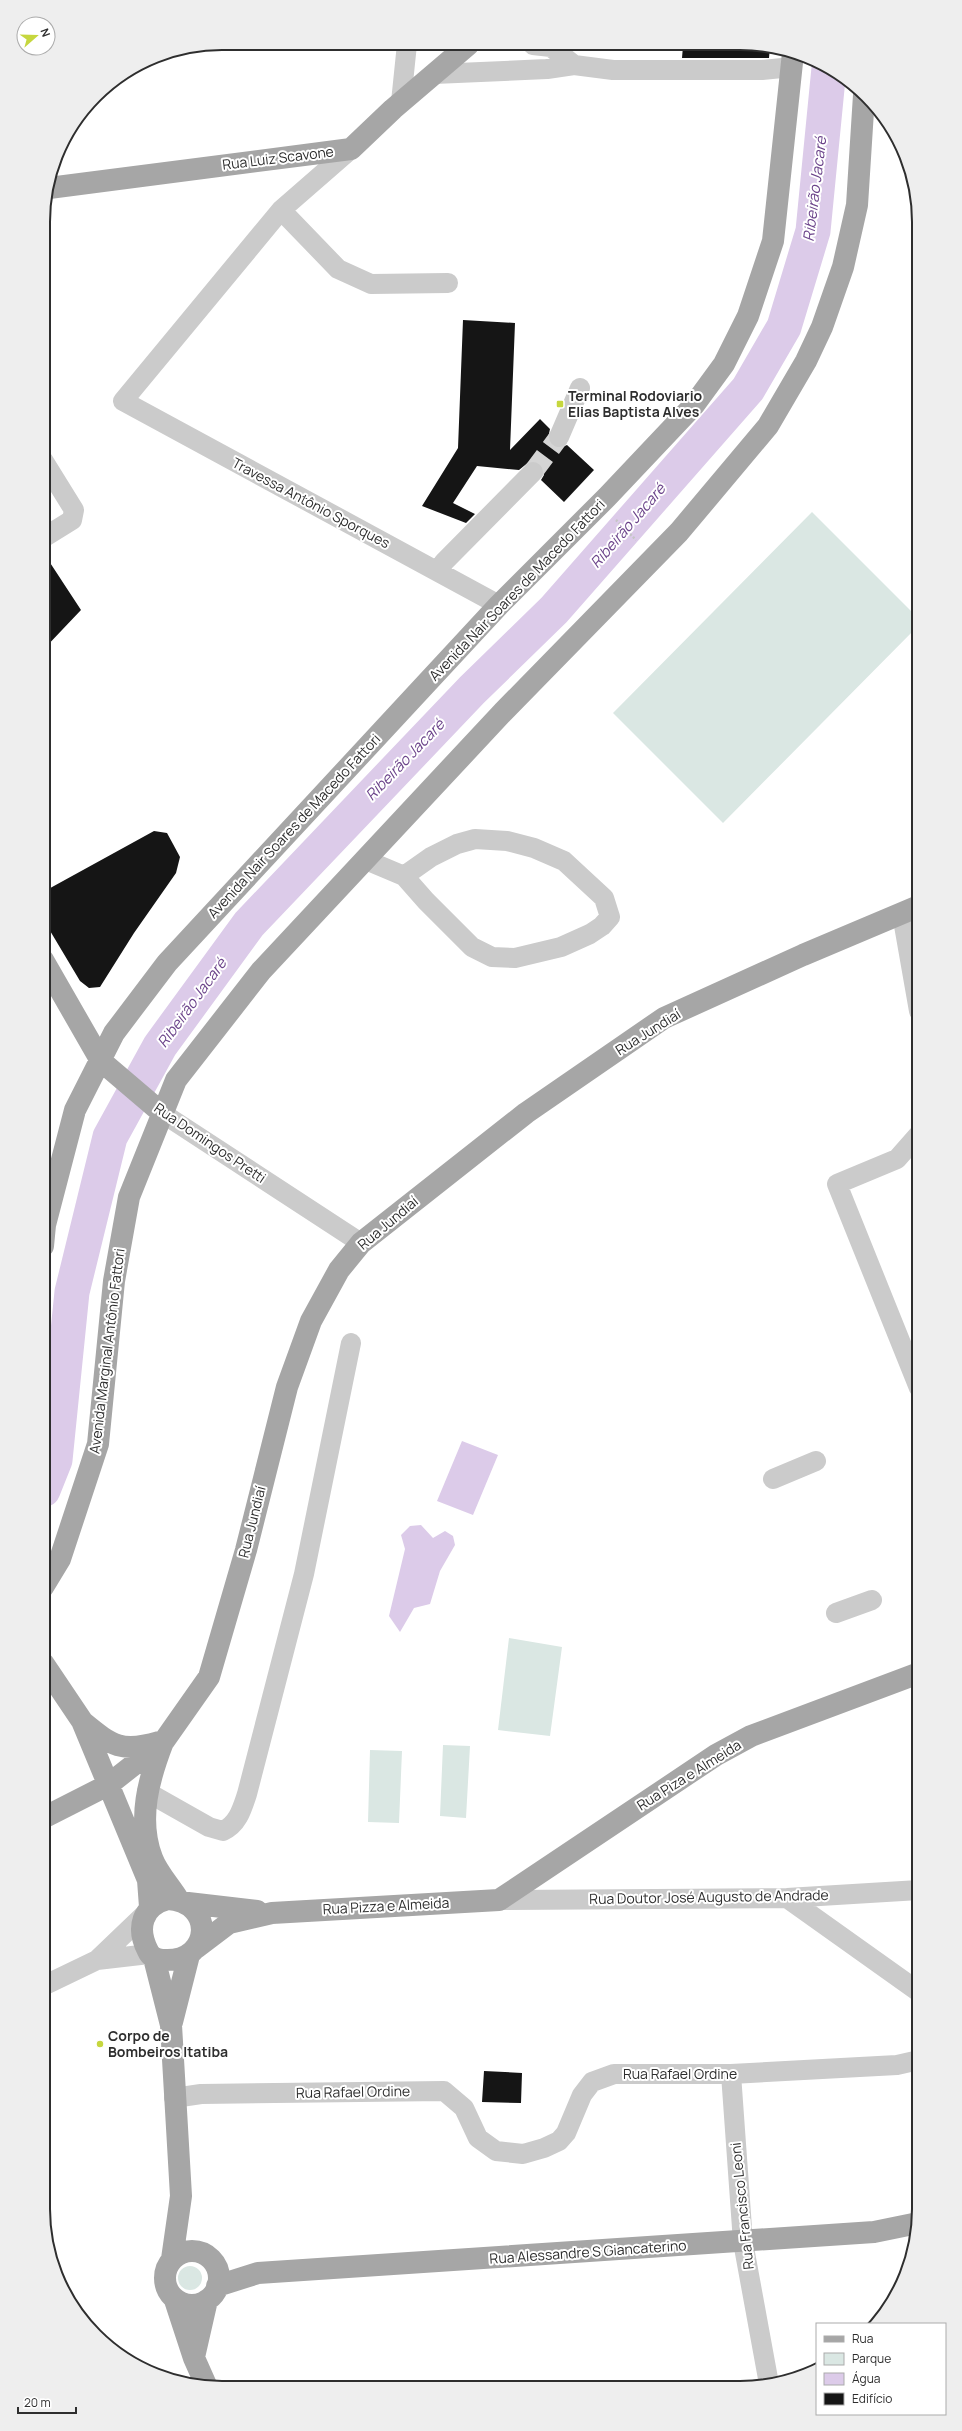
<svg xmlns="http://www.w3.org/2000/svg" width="962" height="2431" font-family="Manrope,sans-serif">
	<rect width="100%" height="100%" fill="#fff"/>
	<path fill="#dae7e3" d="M812 512 919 619V625L723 823 613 713Z
		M509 1638 562 1647 550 1736 498 1730Z
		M443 1745 470 1746 466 1818 440 1816Z
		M370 1750 402 1751 399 1823 368 1822Z
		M178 2278a12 12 0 1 1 24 0a12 12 0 1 1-24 0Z"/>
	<path fill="#dccbe9" d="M462 1441 498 1455 473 1515 437 1501Z
		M421 1525 433 1538 445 1531 453 1536 455 1545 440 1571 430 1604 414 1608 400 1632 389 1616 405 1549 401 1535 410 1526Z"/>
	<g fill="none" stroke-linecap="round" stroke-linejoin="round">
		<path stroke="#dccbe9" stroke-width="35" d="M43 1490 55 1460 72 1292 110 1137 160 1046 249 924 472 690 554 610 748 389 784 327 813 231 829 68"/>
	</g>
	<path fill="#151515" d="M683 46H770L769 58H682Z
		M463 320 515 323 510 450 540 419 550 429 548 438 550 444 560 448 567 445 594 470 564 502 541 480 544 475 541 464 530 461 519 470 477 466 453 503 475 514 466 523 422 506 458 448Z
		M43 552 81 610 43 650Z
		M154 831 167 833 173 844 180 857 176 873 134 933 100 987 89 988 80 981 43 919V892Z
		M484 2071 522 2073 521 2103 482 2102Z"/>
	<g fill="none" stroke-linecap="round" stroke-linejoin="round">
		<path stroke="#d5d5d5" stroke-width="20" stroke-dasharray="20 10" stroke-linecap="butt" d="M533 472 559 437"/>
		<path stroke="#c5c5c5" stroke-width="2.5" stroke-dasharray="2 2" stroke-linecap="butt" d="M616 520 636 540"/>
		<path stroke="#cbcbcb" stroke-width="20" d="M533 45 551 47 574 65
			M434 74 547 69 574 65 613 70H762L792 67
			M401 102 407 44
			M351 149 281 210 123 401 499 605
			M281 210 338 269 371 284 448 283
			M559 437 580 388
			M43 538 72 520 74 510 43 460
			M438 572 444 562 533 472
			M366 860 404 876 426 901 472 947 492 957 515 958 561 947 590 934 602 926 610 917 604 898 564 861 534 848 507 841 475 839 457 844 431 857 404 876
			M902 914 919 1011
			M162 1113 361 1243
			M919 1388 837 1184 897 1159 919 1134
			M773 1479 816 1461
			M836 1613 872 1600
			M147 1792 209 1827 223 1831C238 1824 242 1809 247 1794L304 1574 351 1343
			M787 1898 919 1992
			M499 1900 787 1898 919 1890
			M97 1960 149 1954
			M43 1986 97 1960 144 1915
			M731 2074 743 2242 769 2384
			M174 2098 201 2094 444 2091 464 2108 478 2138 496 2151 523 2154 544 2148 559 2141 566 2133 582 2095 592 2082 614 2074H731L897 2065 919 2060"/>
		<path stroke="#a6a6a6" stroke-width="22" d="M49 188 351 149 393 109 468 45
			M43 960 101 1061 162 1113
			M43 1246 45 1225 75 1110 114 1033 167 963 499 605 607 497 694 405 724 364 748 316 773 241 793 53
			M43 1587 60 1559 98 1444 114 1281 129 1197 176 1080 261 971 503 712 679 532 768 426 806 361 822 327 843 267 857 205 864 95
			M43 1663 82 1721 148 1880 150 1907
			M84 1723C112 1746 122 1753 159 1742
			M163 1742C149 1778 137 1819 152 1858 157 1872 170 1886 178 1899
			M43 1818 108 1785 164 1741 209 1677 246 1550 287 1387 311 1321 339 1270 361 1243 526 1113 664 1018 803 955 919 906
			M168 1899C215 1902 212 1961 166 1960 158 1960 151 1958 148 1951 136 1928 142 1906 168 1899Z
			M188 1903 257 1911
			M196 1948 229 1923 272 1913 499 1900 716 1755 751 1736 919 1673
			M154 1958 171 2025 181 2196 172 2259
			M172 2022 189 1955
			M165 2278a27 27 0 1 1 54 0a27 27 0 1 1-54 0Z
			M217 2286 258 2273 874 2232 918 2223
			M175 2300 194 2358 206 2385
			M194 2357 207 2300"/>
	</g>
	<g fill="#c6d73e" stroke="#fff" stroke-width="1.5">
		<rect x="556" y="400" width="8" height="8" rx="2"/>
		<circle cx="100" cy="2044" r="4"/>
	</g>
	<g text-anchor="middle" stroke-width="4" stroke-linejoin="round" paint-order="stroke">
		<g font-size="14" fill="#2e2e2e" stroke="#fff">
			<text transform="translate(278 158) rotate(-7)" y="5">Rua Luiz Scavone</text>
			<text transform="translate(311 503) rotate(28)" y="5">Travessa Antônio Sporques</text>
			<text transform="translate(517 590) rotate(-46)" y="5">Avenida Nair Soares de Macedo Fattori</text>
			<text transform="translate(294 826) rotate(-47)" y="5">Avenida Nair Soares de Macedo Fattori</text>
			<text transform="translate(648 1032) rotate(-32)" y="5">Rua Jundiaí</text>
			<text transform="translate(210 1143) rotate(34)" y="5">Rua Domingos Pretti</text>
			<text transform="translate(388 1223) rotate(-40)" y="5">Rua Jundiaí</text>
			<text transform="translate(107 1351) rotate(-83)" y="5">Avenida Marginal Antônio Fattori</text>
			<text transform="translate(252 1522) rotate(-76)" y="5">Rua Jundiaí</text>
			<text transform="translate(689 1775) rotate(-32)" y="5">Rua Piza e Almeida</text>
			<text transform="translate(709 1897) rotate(-1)" y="5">Rua Doutor José Augusto de Andrade</text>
			<text transform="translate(386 1906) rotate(-3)" y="5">Rua Pizza e Almeida</text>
			<text x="680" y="2079">Rua Rafael Ordine</text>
			<text transform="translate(353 2092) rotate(-1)" y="5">Rua Rafael Ordine</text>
			<text transform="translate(742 2206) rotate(-96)" y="5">Rua Francisco Leoni</text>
			<text transform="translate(588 2252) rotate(-4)" y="5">Rua Alessandre S Giancaterino</text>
		</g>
		<g font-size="14" font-weight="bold" fill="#2e2e2e" stroke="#fff" text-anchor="start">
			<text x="568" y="401">Terminal Rodoviario<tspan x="568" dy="16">Elias Baptista Alves</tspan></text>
			<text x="108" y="2041">Corpo de<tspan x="108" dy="16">Bombeiros Itatiba</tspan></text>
		</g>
		<g font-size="15" font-style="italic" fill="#6b438a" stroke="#fff">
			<text transform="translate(815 189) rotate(-83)" y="5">Ribeirão Jacaré</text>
			<text transform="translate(628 526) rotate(-49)" y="5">Ribeirão Jacaré</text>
			<text transform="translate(405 760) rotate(-46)" y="5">Ribeirão Jacaré</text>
			<text transform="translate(192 1003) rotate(-54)" y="5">Ribeirão Jacaré</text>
		</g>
	</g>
	<path d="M0 0H962V2431H0ZM222 50H740A172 172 0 0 1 912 222V2209A172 172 0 0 1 740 2381H222A172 172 0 0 1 50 2209V222A172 172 0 0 1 222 50Z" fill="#eee" fill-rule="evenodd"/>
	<path fill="none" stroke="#2e2e2e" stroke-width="2" d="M222 50H740A172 172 0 0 1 912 222V2209A172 172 0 0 1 740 2381H222A172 172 0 0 1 50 2209V222A172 172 0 0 1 222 50Z"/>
	<rect x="816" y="2323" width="130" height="92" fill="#ffffff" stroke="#ababab"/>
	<rect x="824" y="2336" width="20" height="6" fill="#a6a6a6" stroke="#ababab"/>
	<text x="852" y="2343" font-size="12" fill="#2e2e2e">Rua</text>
	<rect x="824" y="2353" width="20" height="12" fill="#dae7e3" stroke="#ababab"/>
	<text x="852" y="2363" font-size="12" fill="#2e2e2e">Parque</text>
	<rect x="824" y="2373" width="20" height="12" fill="#dccbe9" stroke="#ababab"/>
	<text x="852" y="2383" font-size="12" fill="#2e2e2e">Água</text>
	<rect x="824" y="2393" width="20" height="12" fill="#151515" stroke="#ababab"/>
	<text x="852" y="2403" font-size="12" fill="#2e2e2e">Edifício</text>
	<g transform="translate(36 36) rotate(70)"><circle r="19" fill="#ffffff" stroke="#ababab"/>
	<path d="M0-3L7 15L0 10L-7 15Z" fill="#c6d73e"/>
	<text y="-6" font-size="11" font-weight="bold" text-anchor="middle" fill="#2e2e2e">N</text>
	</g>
	<path d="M18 2407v6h58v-6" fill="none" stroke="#2e2e2e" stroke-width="2"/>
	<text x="24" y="2407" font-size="12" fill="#2e2e2e" stroke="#ffffff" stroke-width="3" paint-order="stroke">20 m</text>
</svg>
